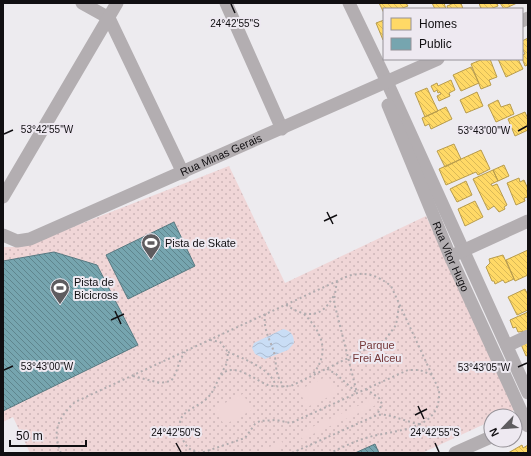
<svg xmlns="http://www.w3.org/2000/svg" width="531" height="456" font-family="Arial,sans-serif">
	<defs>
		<pattern id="grass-dots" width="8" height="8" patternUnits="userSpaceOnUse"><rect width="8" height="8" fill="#f0d6d7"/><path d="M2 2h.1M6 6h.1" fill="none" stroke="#cdb6b8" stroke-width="1.8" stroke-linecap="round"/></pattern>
		<pattern id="water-waves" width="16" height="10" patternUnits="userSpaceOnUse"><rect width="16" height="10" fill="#c9ddf5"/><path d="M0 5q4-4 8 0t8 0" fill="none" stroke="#acbcd1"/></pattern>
		<pattern id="homes-back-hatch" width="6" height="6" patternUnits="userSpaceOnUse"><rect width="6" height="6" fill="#ffd966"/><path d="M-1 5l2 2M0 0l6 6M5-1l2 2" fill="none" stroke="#dab957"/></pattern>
		<pattern id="public-back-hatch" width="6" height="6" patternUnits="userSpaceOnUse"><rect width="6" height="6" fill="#76a5af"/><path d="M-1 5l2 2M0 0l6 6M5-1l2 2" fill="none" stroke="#5f858d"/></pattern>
	</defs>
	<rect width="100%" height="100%" fill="#edebef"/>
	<path fill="url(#grass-dots)" d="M229 166 285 283 426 216 516 409 502 416H491V421L422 453H30L13 417 3 422V411L138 344 97 265 54 252 3 261V247H21Z"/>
	<path fill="#f0d6d7" d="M328 376 337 393 307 407 299 390Z
		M243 394 252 410 224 425 215 408Z
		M373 399 376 405 302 439 299 433Z
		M282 441 284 447 271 453H257Z"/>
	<path fill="url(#water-waves)" d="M283 329C291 331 294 335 294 343L288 350 265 359 255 354 252 348 254 343Z"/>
	<path fill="url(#homes-back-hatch)" stroke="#b89c4d" d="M379 3H406L408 6 400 9H384V13Z
		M432 3H444L446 9H435Z
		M454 3H461L463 9H448L447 6Z
		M479 3H497L498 6 490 9H481Z
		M500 3H517L504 9Z
		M384 20V40H383L376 23Z
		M528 38V65L525 66 522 58V55L525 54 522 48V41Z
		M483 59H490L497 77 489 80 491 85 481 89 471 64Z
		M498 59H518L523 69 506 77Z
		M471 67 479 83 461 91 453 75Z
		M451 80 455 90 449 93 450 96 439 101 437 96 441 94 440 92 438 93 437 90 434 92 431 86 437 83 438 86Z
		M427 88 438 111 425 117 415 93Z
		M477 92 483 106 466 113 460 100Z
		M498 100 501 107 510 104 514 114 496 122 488 105Z
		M446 107 452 119 431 129 429 124 425 126 422 118Z
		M525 112 528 119V130L515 136 508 119Z
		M454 144 461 159 445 167 437 151Z
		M481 150 490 169 478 175 476 172 446 185 439 169Z
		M504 165 509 176 498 181 493 170Z
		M493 170 498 181 491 184 492 186 497 184 507 205 504 207 505 209 499 212 494 206 488 210 473 179Z
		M519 178 520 182 524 180 528 189 527 191 528 197 524 198 525 201 516 205 507 183Z
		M466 181 472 195 457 202 450 189Z
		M475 201 483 217 465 226 458 209Z
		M528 250V275L515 281 506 260Z
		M503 255 514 279 505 283 503 280 495 284 494 281H492L486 267 490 263 489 259Z
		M525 289 528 295V310L517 315 508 297Z
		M528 312V331L518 332 516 327 513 328 510 320Z
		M528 339V355L526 356 520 342Z
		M522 445 523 448 528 445V453H508Z"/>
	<path fill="url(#public-back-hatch)" stroke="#587880" d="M174 222 195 266 128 299 106 255Z
		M54 252 97 265 138 345 3 411V261Z
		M375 444 379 453H355Z"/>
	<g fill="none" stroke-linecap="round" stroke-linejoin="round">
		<path stroke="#b1acaf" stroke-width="2" stroke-dasharray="2 3" stroke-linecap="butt" d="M337 281 334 300 335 306 357 393
			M286 305C306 318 322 319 334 295
			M399 306 396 325 385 340 293 385C285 387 276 387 268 385 257 381 243 369 231 370 218 371 217 387 210 395 197 412 169 408 184 442 188 449 193 452 201 453L245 438 255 424 260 421 276 420 291 423 408 370H420L432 375
			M265 314C263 333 272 341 275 357 277 372 275 373 284 387
			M304 314C322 332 331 353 312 375
			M210 340 220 342 228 352 227 363 220 376
			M228 352C244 359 270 368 276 386
			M327 369 336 374 356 392
			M133 376 160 383 171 381C178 372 178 361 185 352
			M366 389 379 398 382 404 377 415
			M61 453C51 431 59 417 75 402L348 276C365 271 377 275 391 286L439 390C442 431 398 429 369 437 355 441 343 447 330 453
			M292 453 377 415C392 413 406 423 421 424"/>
		<g stroke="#b3aeb1" stroke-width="13">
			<path d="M82 3 109 18 183 173"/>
			<path d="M226 3 282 129"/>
			<path d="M349 3 387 82 528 393"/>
			<path d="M522 21 528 18"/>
			<path id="s1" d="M388 105 450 256 528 426"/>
			<path d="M3 197 117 3"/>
			<path id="s2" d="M3 235 17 241 30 239 438 59"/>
			<path d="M456 254 528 221"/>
			<path d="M507 346 528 336"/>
			<path d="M515 426 528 421"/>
			<path d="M455 453 491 437"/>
		</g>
	</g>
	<path fill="none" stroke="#110f12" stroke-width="1.5" d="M231 4 235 13M518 131 527 126M4 134 13 130M327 212 333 224M324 221 337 215M115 311 121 324M111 320 124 314M518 367 527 363M4 370 13 366M418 406 424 419M415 415 427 409M176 443 181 452M435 443 439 452"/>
	<defs>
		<symbol id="stadium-pin" viewBox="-11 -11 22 30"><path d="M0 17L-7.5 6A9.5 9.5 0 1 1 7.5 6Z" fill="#5e5c5f" stroke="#eee9f1"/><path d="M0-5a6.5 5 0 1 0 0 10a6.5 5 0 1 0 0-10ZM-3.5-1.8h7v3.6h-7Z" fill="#fff"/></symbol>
	</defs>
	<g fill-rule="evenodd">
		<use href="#stadium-pin" x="140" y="232" width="22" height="30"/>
		<use href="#stadium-pin" x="49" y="277" width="22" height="30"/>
	</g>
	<g text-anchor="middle" stroke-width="4" stroke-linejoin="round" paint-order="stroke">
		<g font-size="11" fill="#110f12" stroke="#eee9f1">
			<text dy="4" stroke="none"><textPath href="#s2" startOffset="237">Rua Minas Gerais</textPath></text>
			<text dy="4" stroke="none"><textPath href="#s1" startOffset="164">Rua Vitor Hugo</textPath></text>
		</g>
		<g font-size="11" fill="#110f12" stroke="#eee9f1" text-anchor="start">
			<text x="165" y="247">Pista de Skate</text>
			<text x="74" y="286">Pista de<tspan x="74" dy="13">Bicicross</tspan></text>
		</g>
		<g font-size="11" fill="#753839" stroke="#eee9f1">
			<text x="377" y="349">Parque<tspan x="377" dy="13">Frei Alceu</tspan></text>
		</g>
	</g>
	<g font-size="10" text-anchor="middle" fill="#110f12" stroke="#eee9f1" stroke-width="4" stroke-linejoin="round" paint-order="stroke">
		<text x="235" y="27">24°42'55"S</text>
		<text x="47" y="133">53°42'55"W</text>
		<text x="484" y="134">53°43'00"W</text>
		<text x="47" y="370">53°43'00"W</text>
		<text x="484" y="371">53°43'05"W</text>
		<text x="176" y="436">24°42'50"S</text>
		<text x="435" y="436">24°42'55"S</text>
	</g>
	<rect width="531" height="456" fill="none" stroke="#110f12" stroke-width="8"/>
	<rect x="383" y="8" width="140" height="52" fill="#eee9f1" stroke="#969298"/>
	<rect x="391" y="18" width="20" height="12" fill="#ffd966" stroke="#969298"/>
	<text x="419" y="28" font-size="12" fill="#110f12">Homes</text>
	<rect x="391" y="38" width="20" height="12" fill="#76a5af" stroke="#969298"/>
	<text x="419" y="48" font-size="12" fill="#110f12">Public</text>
	<g transform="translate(503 428) rotate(245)"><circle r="19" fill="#eee9f1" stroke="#969298"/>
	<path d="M0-3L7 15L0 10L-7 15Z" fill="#5e5c5f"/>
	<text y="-6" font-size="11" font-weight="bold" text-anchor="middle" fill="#110f12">N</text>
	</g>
	<path d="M10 440v6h76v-6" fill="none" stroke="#110f12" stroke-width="2"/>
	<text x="16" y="440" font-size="12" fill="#110f12" stroke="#eee9f1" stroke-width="3" paint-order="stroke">50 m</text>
</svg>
